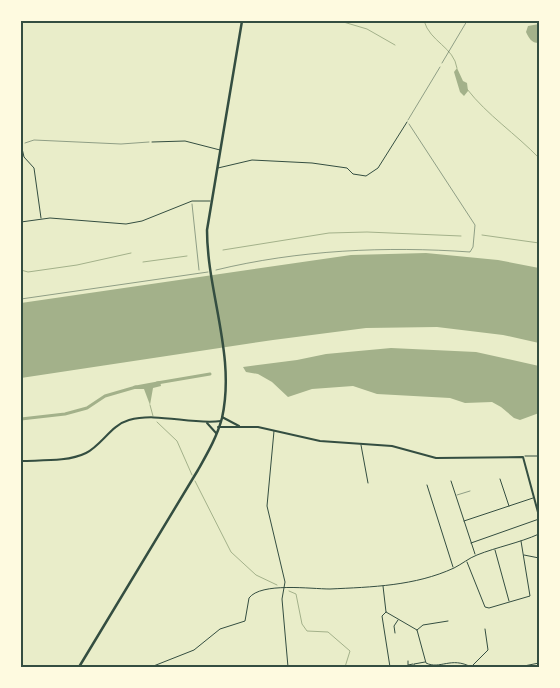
<svg xmlns="http://www.w3.org/2000/svg" width="560" height="688" font-family="Barlow,sans-serif">
	<rect width="100%" height="100%" fill="#e9edc9"/>
	<path fill="#a3b18a" d="M539 24V43C531 43 529 38 526 32L528 26Z
		M457 68 463 81 467 83 468 91 464 96 460 92 454 72Z
		M426 253 498 260 539 268V343L503 335 437 327 366 328 273 340 21 378V303L351 255Z
		M391 348 476 352 539 366V413L520 420 514 418 501 407 492 402 465 403 450 398 377 394 353 386 312 389 288 397 272 382 258 374 246 372 243 367 297 360 326 354Z
		M160 381 161 386 153 388 150 405 144 389H134L133 386Z"/>
	<g fill="none" stroke-linecap="round" stroke-linejoin="round">
		<path stroke="#a3b18a" stroke-width="1" d="M340 21 367 29 395 45
			M424 21C430 42 454 47 457 68
			M467 89C487 115 516 134 539 158
			M482 235 539 243
			M223 250 329 233 367 232 461 236
			M143 262 187 256
			M21 270 28 272 77 265 131 253
			M150 405 153 416
			M157 422 177 441 192 475
			M195 481 231 552 256 575 277 585
			M289 591 296 594 302 624 307 631 328 632 350 651 345 667"/>
		<path stroke="#a3b18a" stroke-width="3" d="M157 383 210 374
			M21 419 65 414 87 408 105 396 136 387"/>
		<path stroke="#344e41" stroke-width="0.5" d="M442 63 467 21
			M408 120 440 67
			M25 143 34 140 121 144 149 142
			M192 204 199 270
			M216 270C298 250 386 246 470 252L473 247 475 225 409 124
			M21 299 208 272"/>
		<path stroke="#344e41" stroke-width="0.5" d="M457 495 470 491"/>
		<path stroke="#344e41" stroke-width="1" d="M152 142 185 141 220 150
			M21 144 24 157 34 168 41 218
			M218 168 252 160 312 163 347 168 353 174 366 176 378 168 407 122
			M21 222 50 218 126 224 142 221 192 201H210
			M274 431 267 506 285 582 282 599 288 667
			M361 445 368 483
			M525 456H539
			M500 479 509 506
			M451 481 475 554
			M427 485 453 567
			M464 521 533 498
			M471 543 539 519
			M495 550 509 601
			M524 555 539 558
			M467 562 485 607 489 608 530 596 521 541
			M383 586 386 612 417 630 426 663C440 670 451 656 471 667
			M386 612 382 616 390 667
			M417 630 423 625 448 621
			M395 633 394 626 398 620
			M408 661V665L413 664
			M472 666 488 650 485 629
			M524 666 539 663
			M151 667 194 650 220 629 245 621 249 598C261 582 311 589 330 589 372 587 415 586 454 568 462 564 469 558 477 555 497 547 519 543 539 534
			M414 667V664L425 662"/>
		<path stroke="#344e41" stroke-width="2" d="M222 417 239 426
			M207 423 216 433
			M218 427H258L320 441 392 446 436 458 523 457 539 516
			M21 461C41 460 68 462 86 453 102 445 111 425 129 420 158 412 191 425 221 421"/>
		<path stroke="#344e41" stroke-width="2.5" d="M79 667 198 470C207 454 217 437 222 418 236 356 207 292 207 230L242 21"/>
	</g>
	<rect width="560" height="688" fill="none" stroke="#fefae0" stroke-width="45"/>
	<rect x="22" y="22" width="516" height="644" fill="none" stroke="#344e41" stroke-width="2"/>
</svg>
